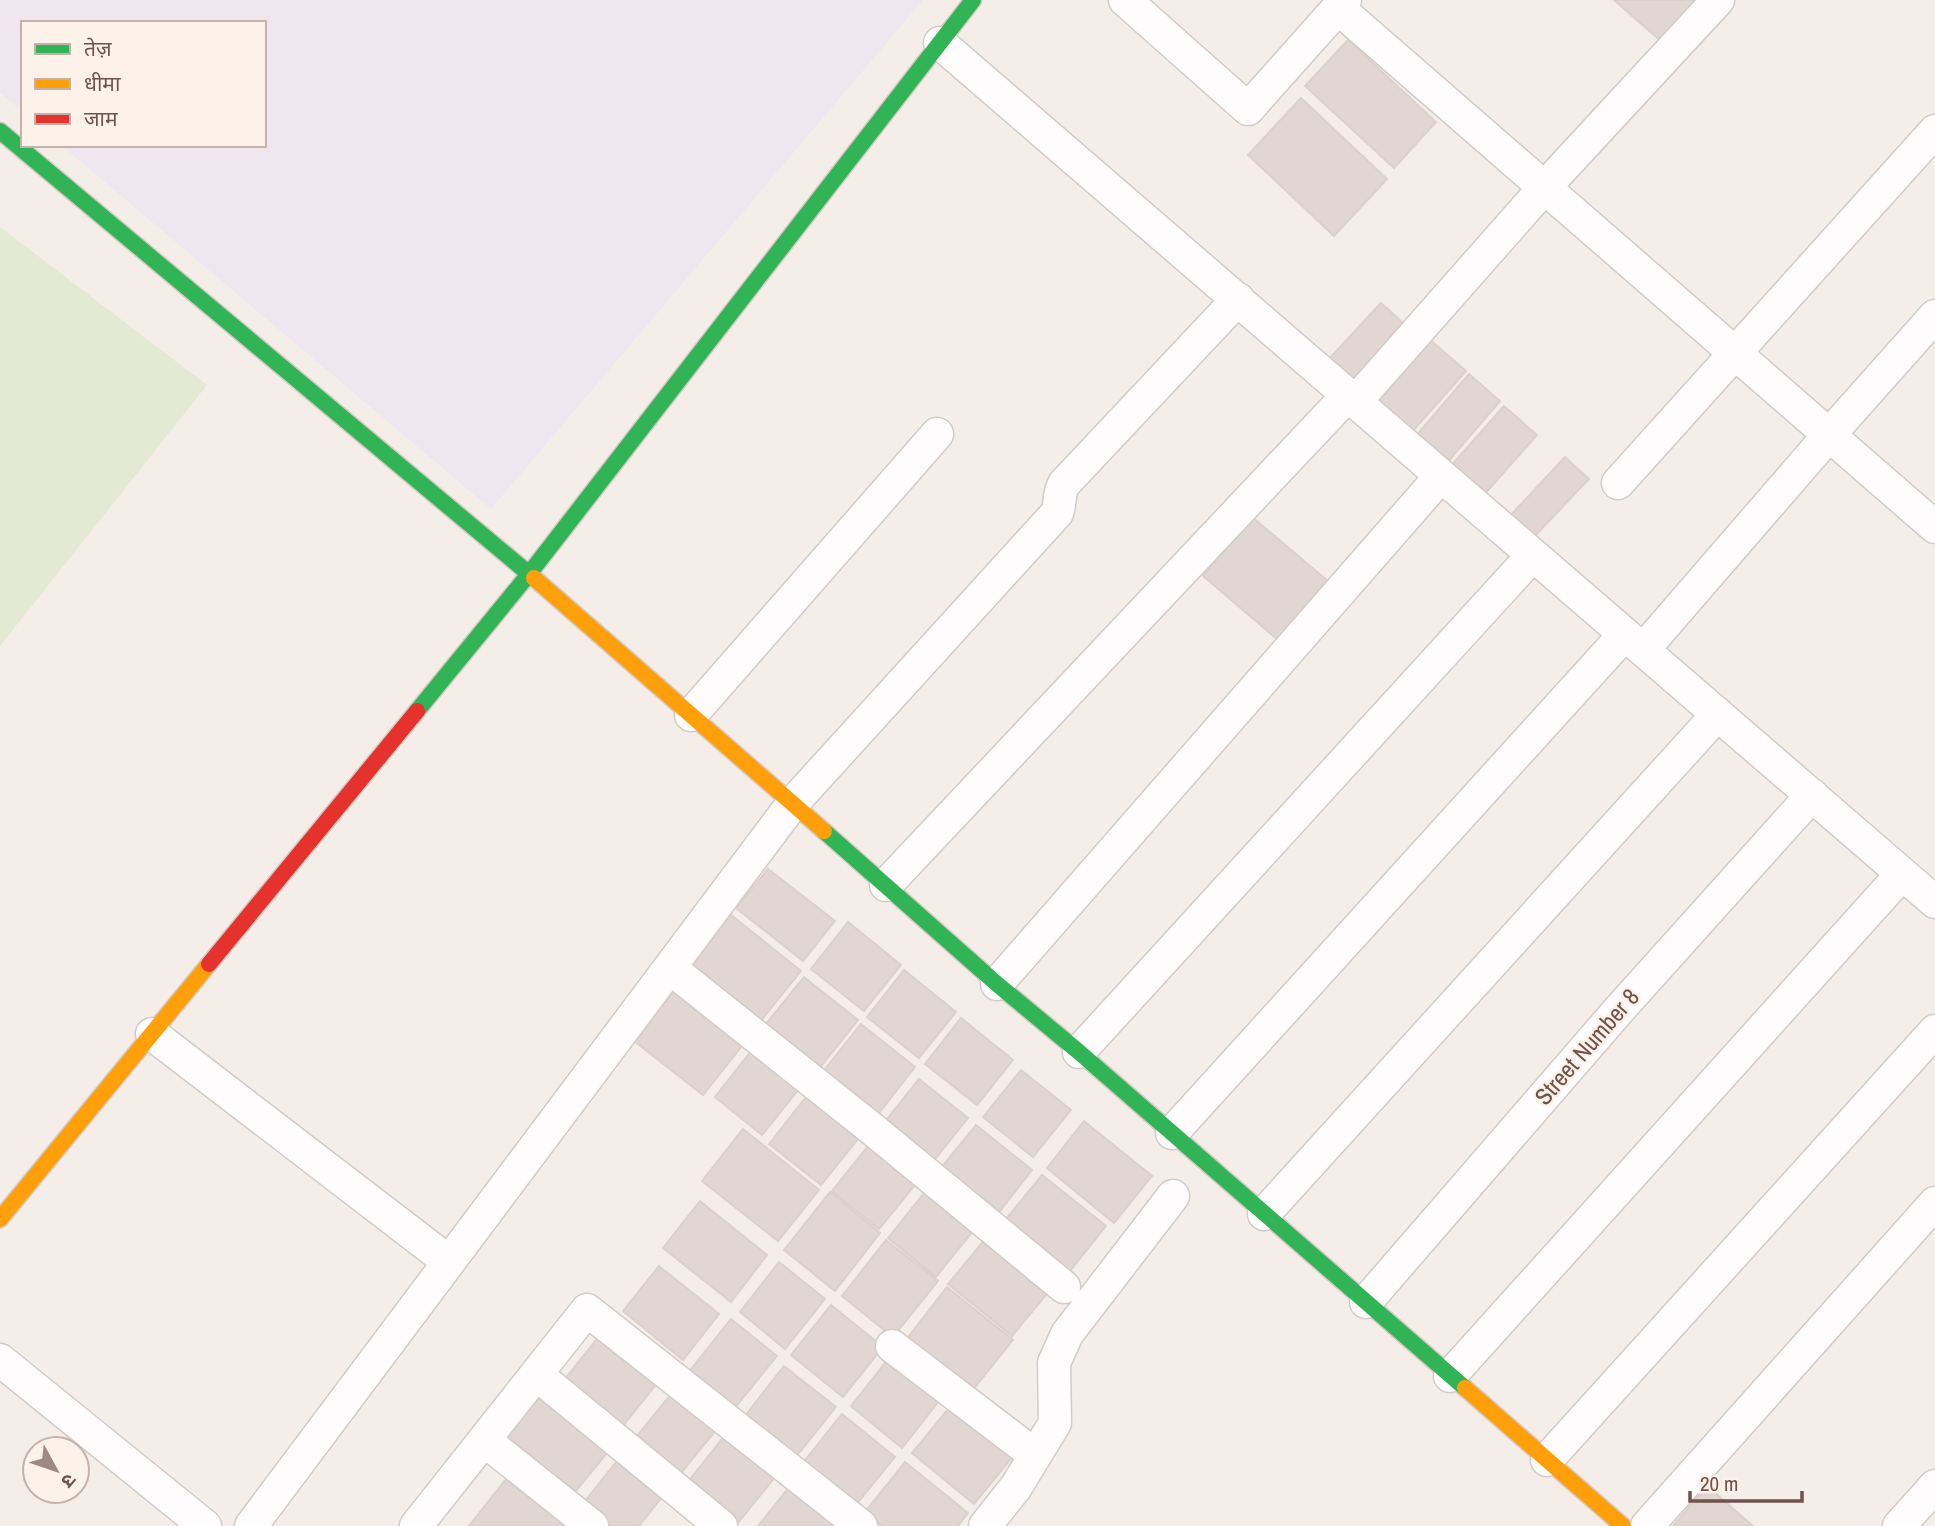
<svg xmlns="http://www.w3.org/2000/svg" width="1935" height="1526" font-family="'Archivo Narrow','Noto Sans Devanagari',sans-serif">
	<rect width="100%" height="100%" fill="#f5eee8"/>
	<path fill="#efe6f0" d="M0 0H923L491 509 61 145H264V23H23V112L0 93Z"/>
	<path fill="#e4e9d4" d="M0 227 207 385 0 646Z"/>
	<path fill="#e1d6d1" stroke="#ddd0cb" stroke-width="2" d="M1614 0H1712L1670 49Z
		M1348 40 1436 122 1394 168 1305 86Z
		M1301 98 1387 179 1334 236 1248 155Z
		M1381 303 1412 331 1359 389 1328 360Z
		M1421 332 1466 371 1411 433 1366 393Z
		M1469 374 1500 401 1446 464 1415 437Z
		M1504 406 1537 435 1482 497 1449 468Z
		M1565 457 1589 479 1531 540 1508 518Z
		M1252 517 1335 587 1285 646 1203 576Z
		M768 869 835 921 803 961 736 908Z
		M726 911 801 971 759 1023 685 963Z
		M848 922 901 965 864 1011 811 969Z
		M904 970 956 1012 919 1058 867 1017Z
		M804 977 858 1020 815 1074 761 1030Z
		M676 987 745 1042 703 1095 633 1040Z
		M961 1018 1013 1060 977 1105 925 1064Z
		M861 1024 915 1067 875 1118 821 1074Z
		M755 1046 803 1084 762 1135 715 1097Z
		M1021 1070 1071 1110 1033 1157 983 1117Z
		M919 1079 968 1118 932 1163 883 1124Z
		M810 1092 862 1134 821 1185 769 1144Z
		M1084 1121 1152 1176 1114 1223 1047 1168Z
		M976 1125 1032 1170 993 1220 936 1174Z
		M743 1129 819 1190 778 1241 702 1181Z
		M872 1141 920 1179 879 1229 832 1191Z
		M1042 1175 1106 1226 1070 1271 1006 1219Z
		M929 1187 977 1226 936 1277 888 1238Z
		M830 1192 880 1233 835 1291 784 1250Z
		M700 1201 767 1255 731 1302 663 1248Z
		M987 1237 1051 1289 1012 1336 948 1284Z
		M886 1240 938 1281 893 1337 842 1296Z
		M779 1262 825 1299 785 1349 740 1312Z
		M659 1266 719 1314 683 1360 623 1311Z
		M947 1287 1013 1340 967 1397 902 1345Z
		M831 1305 883 1347 843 1397 791 1355Z
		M731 1319 777 1356 734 1409 688 1373Z
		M604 1330 662 1377 619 1431 561 1384Z
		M892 1354 943 1396 902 1448 851 1406Z
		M784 1366 836 1407 795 1458 744 1417Z
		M676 1388 721 1424 677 1478 632 1442Z
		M537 1389 611 1448 571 1497 497 1438Z
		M953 1403 1015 1454 974 1504 912 1453Z
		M842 1414 895 1457 855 1506 802 1464Z
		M729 1430 780 1471 737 1524 687 1483Z
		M621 1456 666 1492 639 1526H606L581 1506Z
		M905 1462 968 1513 958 1526H882L865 1512Z
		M510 1474 572 1526H469Z
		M794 1481 839 1517 832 1526H758Z
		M1707 1486 1753 1526H1673Z"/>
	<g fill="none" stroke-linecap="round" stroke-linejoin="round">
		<defs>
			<path id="street" d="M1125 0 1248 109 1345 0
				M1338 8 1935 527
				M940 43 1935 902
				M1356 401 1544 188 1718 0
				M1618 483 1935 131
				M1643 650 1829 435 1935 316
				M691 715 937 434
				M886 885 1348 395
				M670 968 871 1128 1064 1287
				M997 984 1441 476
				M152 1034 449 1262
				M1079 1052 1533 555
				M1172 1133 1625 634
				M1264 1214 1718 714
				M1366 1302 1617 1012 1812 795
				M892 1346 1035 1455
				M0 1360 205 1526
				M536 1374 721 1526
				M1450 1376 1902 874
				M484 1440 592 1526
				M1547 1460 1935 1031
				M251 1526 793 803 1057 513C1061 503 1058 494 1064 484L1238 299
				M416 1526 587 1310 861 1526
				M985 1526 1016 1487 1055 1423 1054 1363 1067 1334 1173 1196
				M1647 1526 1935 1203
				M1899 1526 1935 1486"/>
			<path id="fast" d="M0 131 534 578
				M417 711 529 574 973 0
				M824 831 997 984 1079 1052 1465 1388"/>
			<path id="slow" d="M534 578 824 831
				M0 1219 209 964
				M1465 1388 1623 1526"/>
			<path id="jam" d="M209 964 417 711"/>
		</defs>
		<use href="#street" stroke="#d3cbc7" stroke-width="35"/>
		<use href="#fast" stroke="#d4c9c5" stroke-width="19"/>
		<use href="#slow" stroke="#d4c9c5" stroke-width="19"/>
		<use href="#jam" stroke="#d4c9c5" stroke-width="19"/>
		<use href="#street" stroke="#fefcfc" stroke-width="32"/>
		<use href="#fast" stroke="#30b455" stroke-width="16"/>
		<use href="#slow" stroke="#ff9f0a" stroke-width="16"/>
		<use href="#jam" stroke="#e5322d" stroke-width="16"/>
	</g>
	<g text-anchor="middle" stroke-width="5" stroke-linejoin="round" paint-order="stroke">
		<g font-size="24" fill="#6f534c" stroke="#fdf2e9">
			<text transform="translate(1587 1047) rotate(-49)" y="8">Street Number 8</text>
		</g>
	</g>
	<rect x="21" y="21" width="245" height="126" fill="#fdf2e9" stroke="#c4b2aa" stroke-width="2"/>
	<rect x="35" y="44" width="35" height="10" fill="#30b455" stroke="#c4b2aa" stroke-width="2"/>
	<text x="84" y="56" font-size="21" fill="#6f534c">तेज़</text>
	<rect x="35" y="79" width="35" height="10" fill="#ff9f0a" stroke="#c4b2aa" stroke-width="2"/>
	<text x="84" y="91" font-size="21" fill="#6f534c">धीमा</text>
	<rect x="35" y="114" width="35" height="10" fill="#e5322d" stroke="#c4b2aa" stroke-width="2"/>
	<text x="84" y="126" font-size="21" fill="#6f534c">जाम</text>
	<g transform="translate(56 1470) rotate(130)"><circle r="33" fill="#fdf2e9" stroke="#c4b2aa" stroke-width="2"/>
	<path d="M0-5L12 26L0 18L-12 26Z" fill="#9e8983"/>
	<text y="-10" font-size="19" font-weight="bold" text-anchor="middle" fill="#6f534c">उ</text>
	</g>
	<path d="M1690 1491v10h112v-10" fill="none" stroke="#6f534c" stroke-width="3.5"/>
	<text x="1700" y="1491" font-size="21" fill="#6f534c" stroke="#fdf2e9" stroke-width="5" paint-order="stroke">20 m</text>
</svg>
